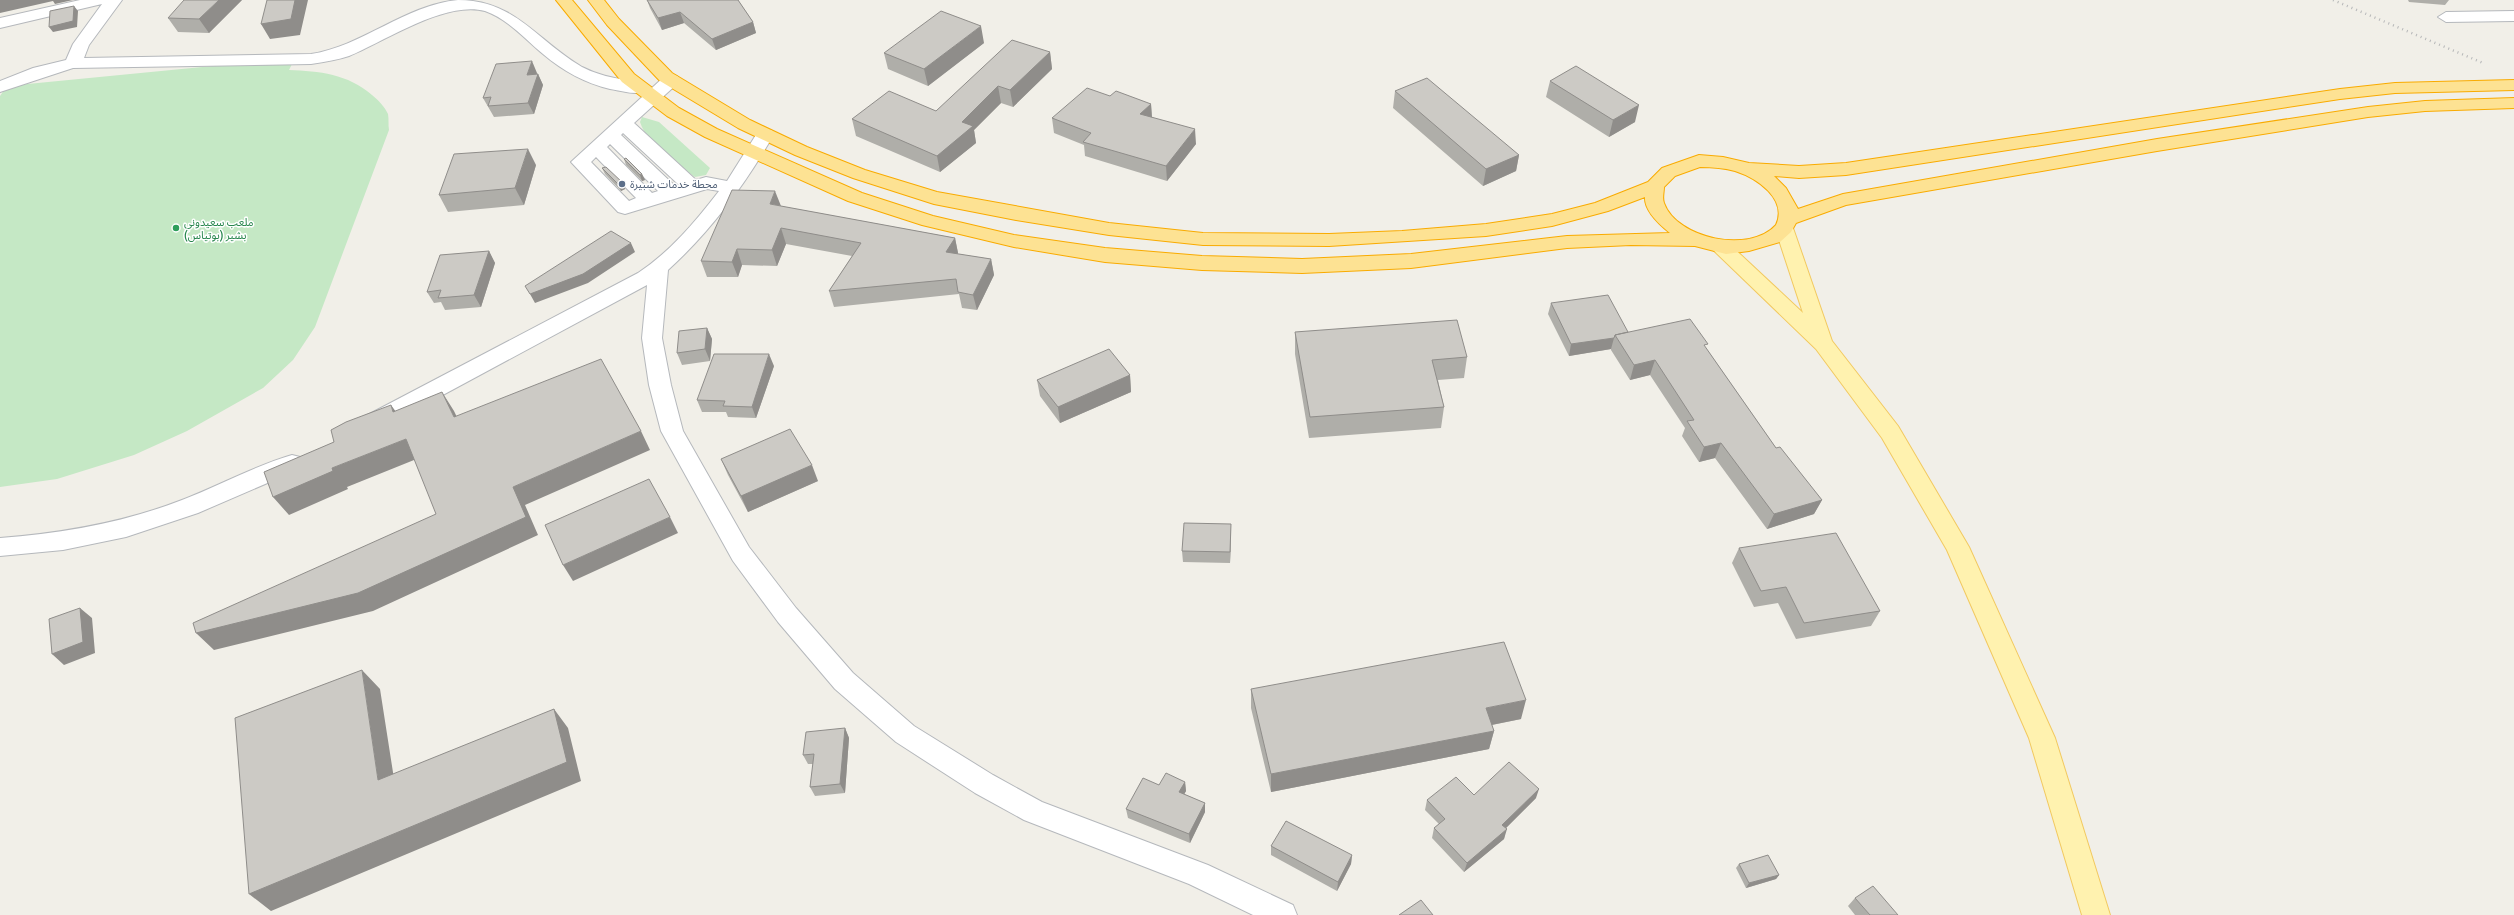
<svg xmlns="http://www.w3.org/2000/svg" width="2514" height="915" font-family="Signika,'Noto Sans Arabic',sans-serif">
	<rect width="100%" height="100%" fill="#f1efe8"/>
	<path fill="#c5e8c5" d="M295 58 289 70C319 71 348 74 372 95 378 100 385 107 388 114 389 119 388 125 389 130L315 327 293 360 263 388 187 431 134 455 57 479 0 487V96L7 86Z
		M642 117 659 122 710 168 706 175 695 177C675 163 648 146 640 122Z"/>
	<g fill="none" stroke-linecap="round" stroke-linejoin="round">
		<defs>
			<path id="minor" d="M80 0H122L89 45 84 58 311 54C363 46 405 5 458 0 516 0 538 42 582 67 603 78 624 79 646 84L649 88 646 92C634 95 622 91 610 89 585 83 563 71 543 54 525 39 508 19 485 11 446 0 385 41 349 56 337 60 324 62 311 64L73 68 0 92V81L33 68 66 60 73 44 102 4 0 28V18Z
				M2514 11V21L2446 22 2438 17 2446 12Z
				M671 75 677 76 680 80 677 84 634 123 696 180 706 177 727 181 759 130H771L774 134C745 185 711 231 668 270L662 338 671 385 683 431 749 547 796 608 853 673 914 726 993 775 1042 802 1208 865 1293 905 1297 915H1253L1189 884 1024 820 975 793 896 742 835 689 778 622 733 561 661 431 649 385 642 338 647 285 376 431 368 433 360 431 357 425 360 419 638 273C670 252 696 221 719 191L707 189 625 214 618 212 571 162 665 76ZM623 133 679 185 675 186 621 135ZM610 144 658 191 652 193 607 147ZM596 157 636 198 629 201 591 162Z
				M292 455 300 457 303 463 300 469 198 513 126 537 63 550 0 556V538C63 533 123 523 182 500 219 486 254 466 292 455Z"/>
			<path id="major" d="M1784 222 1791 224 1793 228 1832 341 1898 426 1969 547 2055 738 2110 915H2082L2029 738 1947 550 1882 438 1816 349 1709 246 1712 241 1719 240 1726 241 1803 313 1775 228 1777 224Z"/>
			<path id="highway" d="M556 0H572L634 74 679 108 717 129 862 193 933 216 1014 235 1105 248 1202 256 1302 259 1411 254 1567 236 1670 233C1660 225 1644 211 1645 197L1608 211 1552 226 1486 236 1329 246 1203 245 1109 235 1016 220 934 204 853 178 795 155 738 128 660 81 607 25 588 0H604L619 19 672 73 750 120 807 147 865 170 937 192 1109 223 1203 233 1329 234 1402 231 1486 224 1552 214 1595 203 1648 182 1662 168 1699 155 1723 157 1749 163 1799 166 1846 163 2340 89 2395 83 2514 80V90L2395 93 2340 99 1846 175 1799 178 1774 176 1786 188 1798 209 1843 194 2157 139 2368 107 2425 101 2514 98V108L2425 111 2368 117 2157 151 1846 205 1796 223 1791 232 1780 242 1749 251 1726 254 1695 246 1631 245 1567 248 1411 268 1302 273 1202 270 1105 262 1014 247 922 225 848 201 705 137 667 116 622 82ZM1700 167C1712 167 1724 168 1735 171 1757 178 1788 199 1776 225 1750 254 1677 239 1664 203 1662 198 1664 192 1664 187L1675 176Z"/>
		</defs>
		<use href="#minor" stroke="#b5b8bc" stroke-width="2"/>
		<use href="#major" stroke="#f2c960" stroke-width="2"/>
		<use href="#highway" stroke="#f9ab00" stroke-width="2"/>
		<use href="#minor" fill="#fff" fill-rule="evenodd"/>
		<use href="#major" fill="#fff2af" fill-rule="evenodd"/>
		<use href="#highway" fill="#fde293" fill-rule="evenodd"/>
		<path stroke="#b6b7b8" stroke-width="2.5" stroke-dasharray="1 4" stroke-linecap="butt" d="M2333 0 2483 63"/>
	</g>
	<path fill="#afaea9" d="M242 0 209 33 178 32 168 18Z
		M647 0H738L753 22 756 33 716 50 684 23 662 30 650 8Z
		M2408 0H2449L2445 5 2409 2Z
		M984 43 928 86 888 69 884 53Z
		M1050 52 1052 69 1013 107 1001 103 974 130 976 143 940 172 856 136 852 119 936 111Z
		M537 73V74H538L543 85 534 114 494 117 483 98Z
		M1550 81 1635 122 1609 137 1546 97Z
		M1395 91 1519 155 1516 171 1483 186 1393 108Z
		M1110 96 1151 104 1152 117 1196 144 1167 181 1085 156 1084 145 1054 133 1052 118Z
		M624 159 642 174 645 180 642 181 626 165Z
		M536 165 524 205 448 212 439 195Z
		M602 168 623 183 625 189 621 191 605 174Z
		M780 206 955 238 958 253V254L991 259 994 275 977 310 962 308 959 294 834 307 829 291 852 256 786 244 777 266 742 265 738 277H707L701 261Z
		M489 251 495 263 481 307 445 310 441 302 434 303 427 292Z
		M1551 303 1628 332 1706 348 1776 448 1822 500 1814 514 1767 529 1715 458 1699 462 1682 436 1685 428 1650 375 1630 380 1611 350V349L1569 356 1548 314Z
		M707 328 712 339 710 361 682 365 677 353Z
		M1295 332 1467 357 1464 378 1438 380 1444 407 1441 428 1309 438 1295 354Z
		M774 366 756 418 728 417 726 412H702L697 400Z
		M1130 375 1131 392 1060 423 1040 396 1037 380Z
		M721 459 818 481 748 512 728 475Z
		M1231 524V535L1230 563 1183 562 1182 551Z
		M1739 548 1880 611 1871 626 1796 639 1778 603 1754 607 1732 563Z
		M1251 689 1521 719 1492 725 1494 731 1489 749 1271 792 1251 708Z
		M845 728 849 738 845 793 815 796 810 787 813 764H808L803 755Z
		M1185 782 1186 791 1184 794 1205 803V812L1190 843 1128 818 1126 809 1159 785Z
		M1474 795 1536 798 1506 828 1504 839 1464 872 1432 838 1434 828 1439 824 1425 810 1427 800Z
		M1271 846 1352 855 1351 864 1337 891 1271 855Z
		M1739 864 1779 875 1776 879 1746 888 1736 868Z
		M1855 898 1898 915H1855L1848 906Z"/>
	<path fill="#8f8d8a" d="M0 0H73L55 4 53 1 0 13Z
		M219 0H242L209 33 199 19Z
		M295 0H308L300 35 270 39 261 24Z
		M74 6 78 11 77 27 53 32 49 27Z
		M680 12 684 23 662 30 658 18Z
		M753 22 756 33 716 50 712 39Z
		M981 26 984 43 928 86 924 69Z
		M1050 52 1052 69 1013 107 1010 90Z
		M532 61 537 73 533 86 527 75Z
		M538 74 543 85 534 114 528 103Z
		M998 86 1001 103 974 130 976 143 940 172 937 156 962 122Z
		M1151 104 1152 119 1140 114Z
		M1639 105 1635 122 1609 137 1613 120Z
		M1195 129 1196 144 1167 181 1166 166Z
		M528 149 536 165 524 205 515 188Z
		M1519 155 1516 171 1483 186 1486 169Z
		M642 174 645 180 642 181 640 175Z
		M623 183 625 189 621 191 619 185Z
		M775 191 781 206 770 204Z
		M781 228 786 244 777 266 772 250Z
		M955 238 958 253 949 268 946 252Z
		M631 243 635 252 588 283 535 303 530 294Z
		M737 249 742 265 738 277 732 262Z
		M489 251 495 263 481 307 474 295Z
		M991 259 994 275 977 310 973 295Z
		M707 328 712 339 710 361 705 349Z
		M1614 338 1611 349 1569 356 1571 344Z
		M769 354 774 366 756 418 752 407Z
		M1655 360 1650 375 1630 380 1634 365Z
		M1130 375 1131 392 1060 423 1058 407Z
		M442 392 454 411 466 436 454 417Z
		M391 405 404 423 393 412Z
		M641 431 650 450 525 505 538 535 373 611 214 650 196 633 513 487Z
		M406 439 419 458 347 487 348 489 289 515 273 497 332 468Z
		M1721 443 1715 458 1699 462 1704 447Z
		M812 465 818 481 748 512 741 496Z
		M1822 500 1814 514 1767 529 1774 514Z
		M670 517 678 533 573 581 563 565Z
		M1231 524V535L1230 563V552Z
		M80 608 92 618 95 653 64 665 52 654Z
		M362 670 380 689 397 798 378 780Z
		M1526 700 1521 719 1481 727 1486 708Z
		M554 709 568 728 581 781 271 911 249 894Z
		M845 728 849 738 845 793 840 784Z
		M1494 731 1489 749 1271 792V774Z
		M1185 782 1186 791 1180 802 1179 792Z
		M1539 789 1536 798 1500 834 1502 825Z
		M1205 803V812L1190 843 1189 834Z
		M1507 829 1504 839 1464 872 1467 863Z
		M1352 855 1351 864 1337 891 1338 882Z
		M1779 875 1776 879 1746 888 1749 883Z"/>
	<path fill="#cccac5" stroke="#8f8d8a" d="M184 0H219L199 19 168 18Z
		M267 0H295L291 19 261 24Z
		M647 0H738L753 22 712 39 680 12 658 18Z
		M74 6 73 21 49 27 50 11Z
		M941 11 981 26 924 69 884 53Z
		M1012 40 1050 52 1010 90 998 86 962 122 973 126 937 156 852 119 889 91 936 111Z
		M532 61 527 75 538 74 528 103 488 106 491 97 483 98 496 64Z
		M1576 66 1639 105 1613 120 1550 81Z
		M1427 78 1519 155 1486 169 1395 91Z
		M1087 88 1110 96 1116 91 1151 104 1140 114 1195 129 1166 166 1083 142 1091 133 1052 118Z
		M528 149 515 188 439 195 454 154Z
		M626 158 642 174 640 175 624 159Z
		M606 167 623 183 619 185 602 168Z
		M732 190 775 191 770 204 955 238 946 252 991 259 973 295 958 292 956 279 829 291 861 243 781 228 772 250 737 249 732 262 701 261Z
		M611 231 631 243 583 274 530 294 525 286Z
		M489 251 474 295 438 298 441 290 427 292 440 255Z
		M1608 295 1628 332 1615 335 1614 338 1571 344 1551 303Z
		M1690 319 1708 344 1704 345 1776 448 1780 447 1822 500 1774 514 1721 443 1704 447 1687 421 1694 420 1655 360 1634 365 1615 335Z
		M1457 320 1467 357 1432 360 1444 407 1310 417 1295 332Z
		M707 328 705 349 677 353 679 331Z
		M1109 349 1130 375 1058 407 1037 380Z
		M714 354H769L752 407 723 406 725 401 697 400Z
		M601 359 641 431 513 487 526 517 358 593 196 633 193 623 436 514 406 439 332 468 333 471 273 497 264 472 334 442 331 430 346 422 391 405 393 412 442 392 454 417Z
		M790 429 812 465 741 496 721 459Z
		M649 479 670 517 563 565 545 525Z
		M1184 523 1231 524 1230 552 1182 551Z
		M1836 533 1880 611 1804 623 1786 587 1761 591 1739 548Z
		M80 608 83 642 52 654 49 619Z
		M1504 642 1526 700 1486 708 1494 731 1271 774 1251 689Z
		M362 670 378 780 554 709 567 762 249 894 235 718Z
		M845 728 840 784 810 787 814 754 803 755 806 732Z
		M1509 762 1539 789 1502 825 1507 829 1467 863 1434 828 1445 819 1427 800 1456 777 1474 795Z
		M1166 773 1185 782 1179 792 1205 803 1189 834 1126 809 1143 778 1159 785Z
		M1286 821 1352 855 1338 882 1271 846Z
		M1768 855 1779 875 1749 883 1739 864Z
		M1873 886 1898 915H1870L1855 898Z
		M1421 900 1433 915H1399Z"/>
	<circle fill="#5c6f8a" stroke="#fff" stroke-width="1.5" cx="622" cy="184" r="4"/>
	<circle fill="#2e9e5b" stroke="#fff" stroke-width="1.5" cx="176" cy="228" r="4"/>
	<g text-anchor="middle" stroke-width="3" stroke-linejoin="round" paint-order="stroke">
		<g font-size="11" fill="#4e5e75" stroke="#fff" text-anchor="start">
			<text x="630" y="188">محطة خدمات شبيرة</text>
		</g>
		<g font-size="11" fill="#27864d" stroke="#fff" text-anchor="start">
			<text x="184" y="226">ملعب سعيدوني<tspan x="184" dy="13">بشير (بوتياس)</tspan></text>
		</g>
	</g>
</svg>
